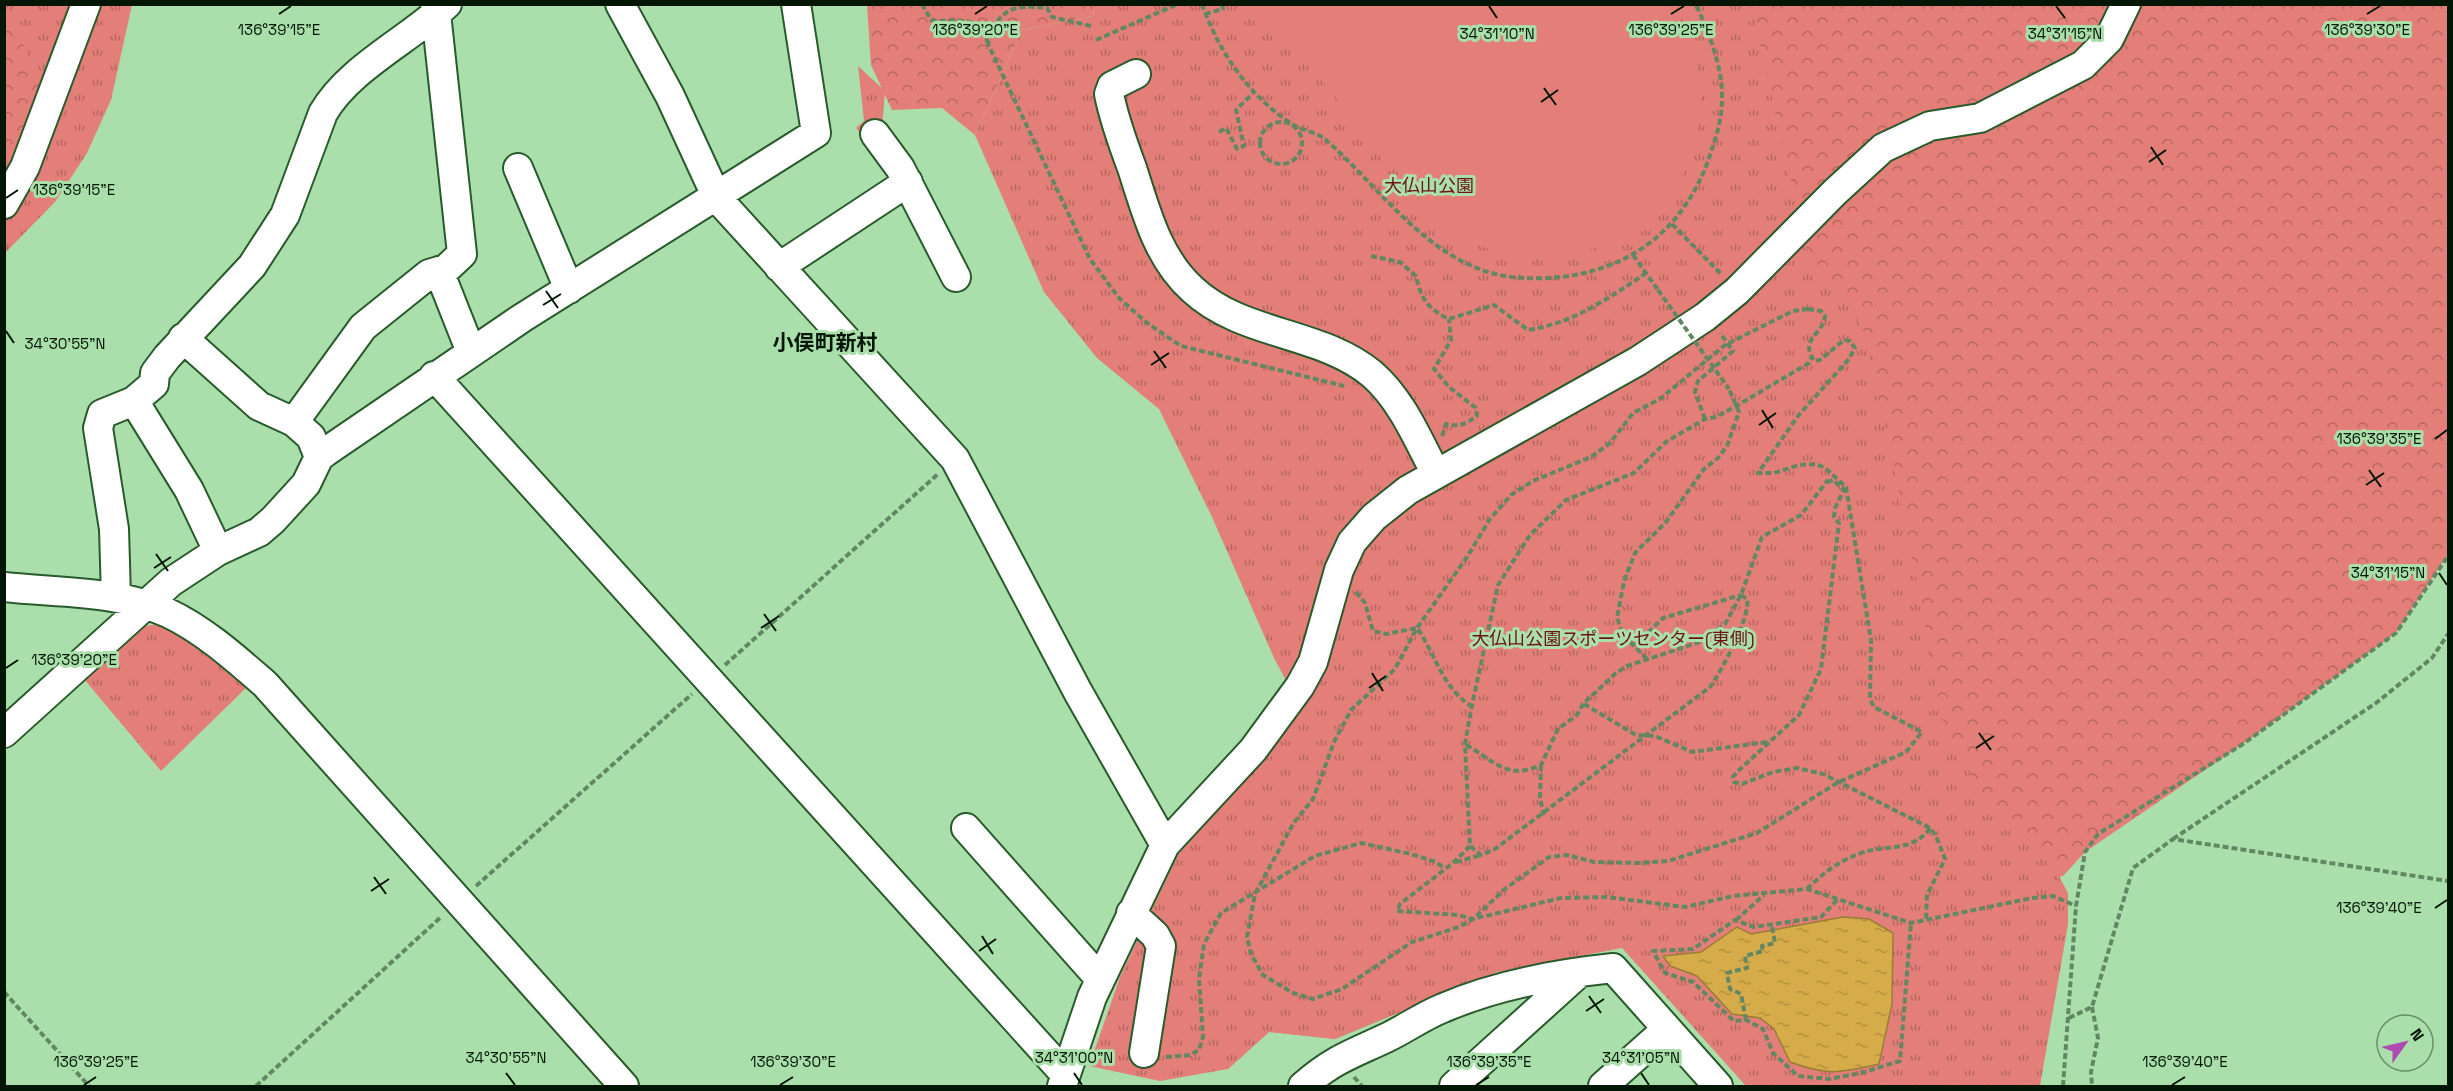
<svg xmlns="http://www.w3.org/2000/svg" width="2453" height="1091" font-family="'Space Grotesk','Noto Sans JP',sans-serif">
	<defs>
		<pattern id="forest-crowns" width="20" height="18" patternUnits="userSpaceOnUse" patternTransform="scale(1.5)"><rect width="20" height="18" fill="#e37f78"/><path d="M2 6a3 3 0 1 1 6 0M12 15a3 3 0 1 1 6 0" fill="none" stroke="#b66760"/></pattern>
		<pattern id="park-tufts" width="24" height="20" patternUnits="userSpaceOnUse" patternTransform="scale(1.5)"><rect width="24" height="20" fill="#e37f78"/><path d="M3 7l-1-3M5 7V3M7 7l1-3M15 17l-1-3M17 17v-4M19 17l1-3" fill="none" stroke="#b66760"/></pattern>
		<pattern id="water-ripples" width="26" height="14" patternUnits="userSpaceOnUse" patternTransform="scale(1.5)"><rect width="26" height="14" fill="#d6ab49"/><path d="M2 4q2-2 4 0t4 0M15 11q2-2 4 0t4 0" fill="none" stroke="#b6923e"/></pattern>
	</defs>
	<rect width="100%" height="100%" fill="#aadfab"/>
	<path fill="url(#forest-crowns)" d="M5 5H15L45 94 5 181Z
		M867 5H1094L1093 16 1022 30 975 135 942 108 892 110 871 65Z
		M1720 5H2448V554L2396 633 2243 744 2085 852 2063 876 2000 893 1695 931 1497 972 1335 1039 1269 1032 1228 1069 1178 855 1266 756 1301 709Z"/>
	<path fill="url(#park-tufts)" d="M6 5H132L111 100 87 153 55 202 5 253V181L45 94Z
		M1094 5H1751L1805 245 1811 256 1848 299 1866 337 1893 460 1945 732 1990 805 2054 867 2068 893V924L2040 1086H1746L1622 948 1497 972 1335 1039 1269 1032 1228 1069 1160 1081 1089 1066 1120 977 1178 855 1231 791 1266 756 1301 709 1274 658 1212 517 1159 409 1097 358 1044 292 975 135 1022 30 1093 16Z
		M858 66 885 91 882 129 866 141 856 128 864 121Z
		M159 624 204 650 247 687 161 771 84 679 145 626Z"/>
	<path fill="#e37f78" d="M1258 5H1670C1682 29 1695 54 1700 81 1705 108 1697 141 1686 166 1653 236 1574 272 1499 252 1478 247 1459 235 1441 224Z"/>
	<path fill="url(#water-ripples)" stroke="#977e35" stroke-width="1.5" d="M1843 917 1869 919 1893 933 1892 1004 1879 1064C1840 1073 1828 1076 1790 1062L1774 1029 1760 1018 1732 1014 1697 976 1670 966 1663 956 1701 952 1737 927 1751 934Z"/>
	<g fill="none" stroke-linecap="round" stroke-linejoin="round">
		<defs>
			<path id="minor" d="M435 4 462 254 446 269 439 271 471 352
				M620 4 670 96 717 198 955 459 1078 692 1165 845
				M1136 74 1112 86 1109 94C1114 119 1123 144 1132 168 1146 211 1157 257 1192 289 1242 336 1320 331 1372 374 1402 400 1418 440 1436 474
				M875 134 900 168 956 277
				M518 168 569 289
				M4 204 25 167 86 4
				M779 267 908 182
				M183 338 259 406 294 422
				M434 376 1065 1074
				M134 401 189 490 218 551
				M319 457 311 437 294 422 363 327 429 274 439 271
				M4 587C59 593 117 590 168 613 204 630 235 658 265 684L624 1086
				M116 597 114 529 98 428 102 414 134 401 154 384 155 373 167 357 252 266 285 215 323 113C349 68 409 40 447 4
				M4 733 171 582 218 551 259 532 273 520 306 484 319 457 327 451 522 318 816 133 796 4
				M966 828 1100 979
				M1131 913 1155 935 1161 946 1144 1053
				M1062 1086 1092 997 1165 845 1253 750 1300 686 1313 662 1339 570 1352 542 1374 517 1408 490 1638 361 1705 317 1737 291 1835 192 1883 148 1930 126 1980 118 2083 65 2109 39 2126 4
				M1303 1086C1334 1059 1350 1055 1386 1038 1405 1029 1423 1016 1443 1008 1496 985 1556 974 1613 968L1718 1086
				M1454 1086 1580 972
				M1603 1086 1667 1029"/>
		</defs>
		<use href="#minor" stroke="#295a2c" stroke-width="32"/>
		<path stroke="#628863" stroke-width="4" stroke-dasharray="6 3" stroke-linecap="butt" d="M922 4 931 20C958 24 975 11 988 43
			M1202 4C1219 52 1247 93 1290 123 1301 130 1317 132 1326 140 1377 185 1417 246 1482 270 1504 278 1527 279 1549 278 1631 273 1688 227 1712 149 1717 134 1722 117 1722 100 1723 67 1709 34 1696 4
			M1205 14 1223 9 1222 4
			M1091 26 1052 17 1047 8C1012 4 998 9 988 44L1090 259 1119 298 1147 323 1181 346 1344 386
			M1096 40 1178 4
			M1260 143a21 21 0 1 1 42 0a21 21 0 1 1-42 0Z
			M1219 132 1226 128 1237 149 1244 146 1236 110 1254 92
			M1672 224 1722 275
			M1633 255 1658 290
			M1371 256 1400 262 1416 276C1421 299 1428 309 1449 319L1494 305 1528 330C1574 323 1609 298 1646 273
			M1808 309 1821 311 1825 316C1823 336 1799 337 1814 361L1820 360 1844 340 1850 341 1855 348 1849 359 1798 416 1758 473H1774L1799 465 1816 464 1825 468 1846 487 1871 640 1870 699 1874 707 1922 732 1906 752 1837 783 1757 833 1668 861 1639 863 1594 862 1567 855 1549 857 1505 889 1473 919 1459 927 1412 942 1342 989 1313 999 1293 993 1263 975 1251 954 1247 937 1255 894 1293 824 1313 799 1334 742 1351 710 1395 669 1417 628 1467 557 1490 519 1511 495 1533 481 1591 457 1610 443 1633 413 1660 399 1725 345 1793 311Z
			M1705 419 1695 392 1698 381 1733 351 1720 333
			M1442 436 1446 424C1460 427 1466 424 1477 416L1476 408 1449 387 1434 369 1451 340 1449 319
			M1827 482 1833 480 1844 490 1835 508 1834 517 1839 523 1821 669 1799 715 1738 771 1733 777 1734 782 1742 784 1773 772 1797 768 1823 774 1930 828 1936 836 1945 859 1927 895 1926 920
			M1356 592 1365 603 1373 631 1386 634 1417 628C1436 655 1442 687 1471 706
			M1741 595 1747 599C1751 616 1721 672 1710 687L1495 849 1481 855 1470 846 1465 744 1471 710 1498 585 1530 535 1566 500 1634 473 1666 442 1705 419 1716 417 1738 405 1809 363 1811 358
			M1635 645 1663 618 1741 595
			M1647 659 1624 636 1617 618 1624 581 1635 553 1666 522 1704 469 1718 458 1727 446 1739 412 1729 389
			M725 665 938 474
			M1584 704 1636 735 1655 736 1692 752 1767 742
			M1466 745C1494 760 1506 781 1541 765L1558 729 1577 715 1583 704 1616 673 1627 666 1703 641 1725 624 1741 595 1762 537 1801 515 1828 480
			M1541 765 1540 799 1544 815
			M2173 839 2376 703 2432 658 2448 634
			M1470 846 1453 863 1400 904 1397 911 1458 915 1473 919 1561 898 1607 897 1685 907 1733 896 1807 889 1911 923 2032 898 2053 896 2076 906
			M1456 862 1481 855
			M476 886 692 694
			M1807 889C1823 873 1839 861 1861 853 1887 844 1912 853 1930 828
			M1837 900 1821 917 1754 927 1735 920 1693 949 1653 951 1665 973 1693 982 1734 1021 1746 1020 1763 1029 1773 1053 1798 1076 1829 1079 1861 1073 1900 1061 1911 923
			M1736 920 1764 895
			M4 992 89 1086
			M2092 1007 2098 1038 2091 1072 2092 1086
			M2069 1018 2092 1007 2133 868 2173 839 2448 881
			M1746 1020 1741 994 1730 989 1727 973 1747 968 1745 956 1763 951 1762 946 1775 943 1772 926
			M1166 1057 1190 1055 1199 1050 1203 1037 1199 979 1204 944 1221 913 1315 856 1361 843 1411 854 1436 862 1444 868
			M1354 1077 1362 1086
			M256 1086 441 917
			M2063 1086 2076 906 2085 852 2098 834 2243 744 2396 633 2448 556"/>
		<use href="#minor" stroke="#fff" stroke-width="28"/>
		<path stroke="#628863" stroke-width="4" stroke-dasharray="6 3" stroke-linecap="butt" d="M1658 290 1729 389"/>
	</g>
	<path fill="none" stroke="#031605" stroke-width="2" d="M1489 6 1497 18M2056 6 2065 18M279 14 291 6M975 14 987 6M1671 14 1684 6M2367 14 2380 6M1544 88 1556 105M1541 102 1558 90M2151 147 2163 165M2149 162 2166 150M6 198 18 190M546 291 558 308M543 305 561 294M6 331 14 343M1154 351 1166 368M1151 365 1169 353M1762 410 1773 428M1759 425 1776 413M2435 439 2447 430M2369 470 2381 487M2366 485 2384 473M156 554 168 571M154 568 171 557M2439 573 2447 585M764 614 776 631M761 628 779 616M6 668 18 660M1372 673 1383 691M1369 688 1386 676M1979 733 1991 750M1976 748 1994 736M374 877 386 894M371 891 389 879M2435 908 2447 900M982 936 993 954M979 951 996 939M1589 996 1601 1013M1586 1011 1604 999M506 1073 515 1085M1074 1073 1082 1085M1641 1073 1649 1085M84 1085 96 1077M780 1085 793 1077M1476 1085 1489 1077M2172 1085 2185 1077"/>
	<g text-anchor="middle" stroke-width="6" stroke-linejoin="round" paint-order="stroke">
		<g font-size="18" fill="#6c1114" stroke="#aadfab">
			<text x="1429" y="192">大仏山公園</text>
			<text x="1613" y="645">大仏山公園スポーツセンター(東側)</text>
		</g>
		<g font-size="21" font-weight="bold" fill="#031605" stroke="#aadfab">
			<text x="825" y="350">小俣町新村</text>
		</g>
	</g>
	<g font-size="15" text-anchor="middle" fill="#031605" stroke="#aadfab" stroke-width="6" stroke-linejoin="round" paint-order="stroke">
		<text x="279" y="35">136°39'15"E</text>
		<text x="975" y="35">136°39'20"E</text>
		<text x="1671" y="35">136°39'25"E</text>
		<text x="2367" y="35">136°39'30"E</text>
		<text x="1497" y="39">34°31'10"N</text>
		<text x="2065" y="39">34°31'15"N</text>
		<text x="74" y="195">136°39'15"E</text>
		<text x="65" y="349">34°30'55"N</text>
		<text x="2379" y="444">136°39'35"E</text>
		<text x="2388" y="578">34°31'15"N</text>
		<text x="74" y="665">136°39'20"E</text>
		<text x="2379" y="913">136°39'40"E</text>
		<text x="506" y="1063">34°30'55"N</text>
		<text x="1074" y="1063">34°31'00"N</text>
		<text x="1641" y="1063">34°31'05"N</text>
		<text x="96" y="1067">136°39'25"E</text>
		<text x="793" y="1067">136°39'30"E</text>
		<text x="1489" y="1067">136°39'35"E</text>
		<text x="2185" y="1067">136°39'40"E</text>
	</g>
	<rect width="2453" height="1091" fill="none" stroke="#031605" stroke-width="12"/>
	<g transform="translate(2405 1043) rotate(56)"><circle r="28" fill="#aadfab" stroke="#678f69" stroke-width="1.5"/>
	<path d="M0-4.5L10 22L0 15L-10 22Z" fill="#ad4bb3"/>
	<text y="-9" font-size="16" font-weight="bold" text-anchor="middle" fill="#031605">N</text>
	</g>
</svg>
